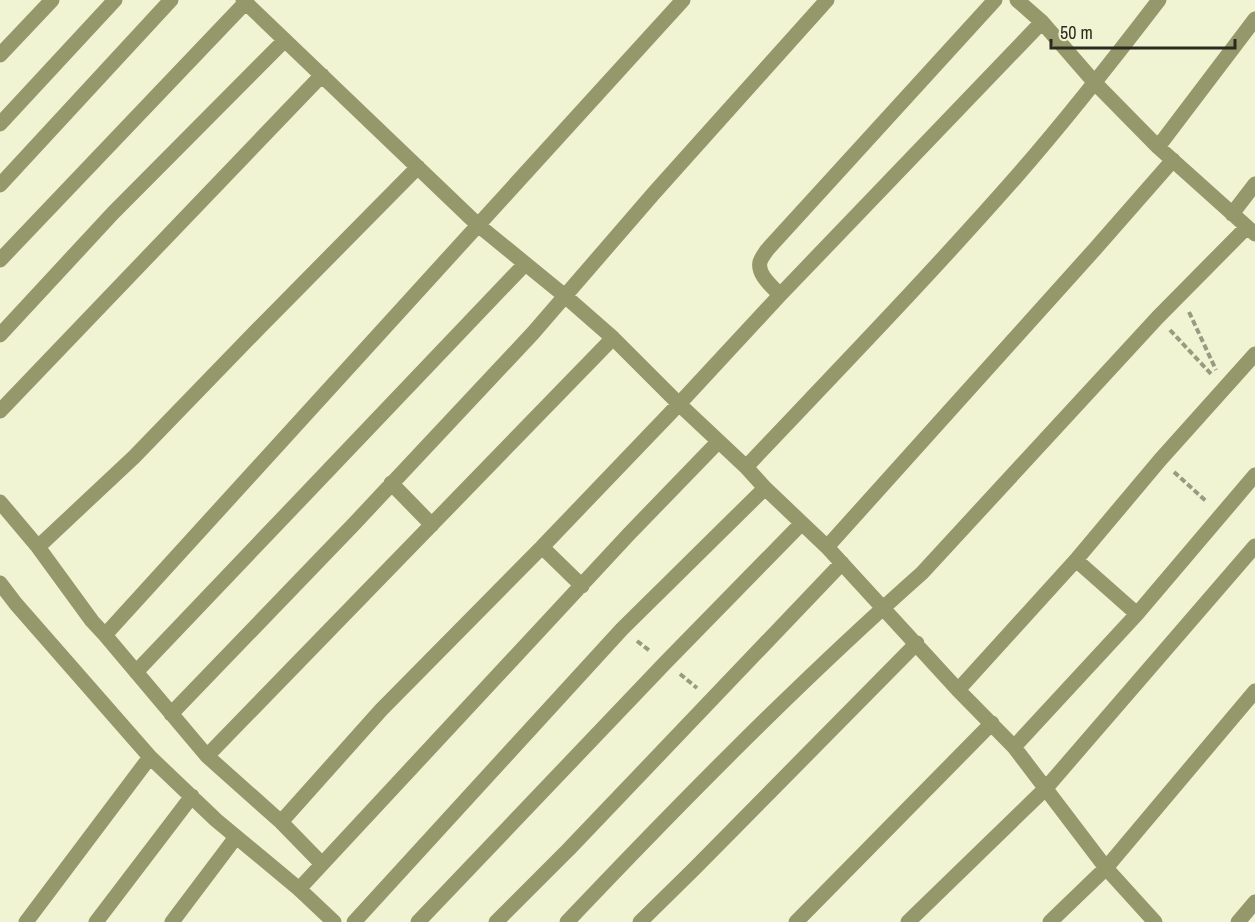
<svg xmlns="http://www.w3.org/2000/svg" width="1255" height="922" font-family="'Archivo Narrow',sans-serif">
	<rect width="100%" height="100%" fill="#f1f4d3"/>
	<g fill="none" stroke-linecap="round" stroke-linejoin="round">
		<path stroke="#989a82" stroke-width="4" stroke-dasharray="6 3" stroke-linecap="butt" d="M1189 312 1216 370
			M1170 330 1212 375
			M1174 472 1206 501
			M637 641 650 651
			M680 674 697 688"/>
		<path stroke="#95986a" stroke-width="15" d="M243 0 478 225 565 296 613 338 679 404 746 467 765 488 827 547 958 690 1014 747 1106 868 1155 922
			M1017 0 1042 22 1095 83 1158 147 1255 234
			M0 55 52 0
			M0 124 115 0
			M1158 147 1255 19
			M0 185 171 0
			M1232 214 1255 184
			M0 260 246 2
			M780 295C773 287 757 275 760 262 761 258 765 253 767 250L995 0
			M0 335 113 213 285 40
			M0 411 322 75
			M746 467C837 371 929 276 1016 177 1066 120 1113 60 1159 0
			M391 483 432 525
			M0 502 38 547 92 621 105 635
			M38 547 134 457 259 328 418 167
			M827 547 1095 249 1173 160
			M1076 560 1137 614
			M0 583 16 604 150 757 216 820 299 889 334 922
			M582 586 542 547 679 404 780 295 1042 22
			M136 672 525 264
			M958 690 1076 560 1160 460 1255 354
			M171 714 354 524 533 333 654 193 827 0
			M1014 747 1137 614 1255 475
			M207 756 613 338
			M281 822 381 710 542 547
			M322 864 281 822 207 756 105 635 683 0
			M299 889 629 534 718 442
			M26 922 150 757
			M96 922 192 796
			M172 922 236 837
			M354 922 622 629 765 488
			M418 922 665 663 801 524
			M496 922 569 849 842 563
			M567 922C681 802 798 683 922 573L1158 317 1247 227
			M640 922 695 868 917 643
			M796 922 992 723
			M908 922 1046 788 1255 546
			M1050 922 1106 868 1255 691
			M1238 922 1255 902"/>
	</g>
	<path d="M1051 39v9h184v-9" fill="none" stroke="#2a2b1f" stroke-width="3"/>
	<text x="1060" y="39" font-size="18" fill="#2a2b1f" stroke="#f1f4d3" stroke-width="4.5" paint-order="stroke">50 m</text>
</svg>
